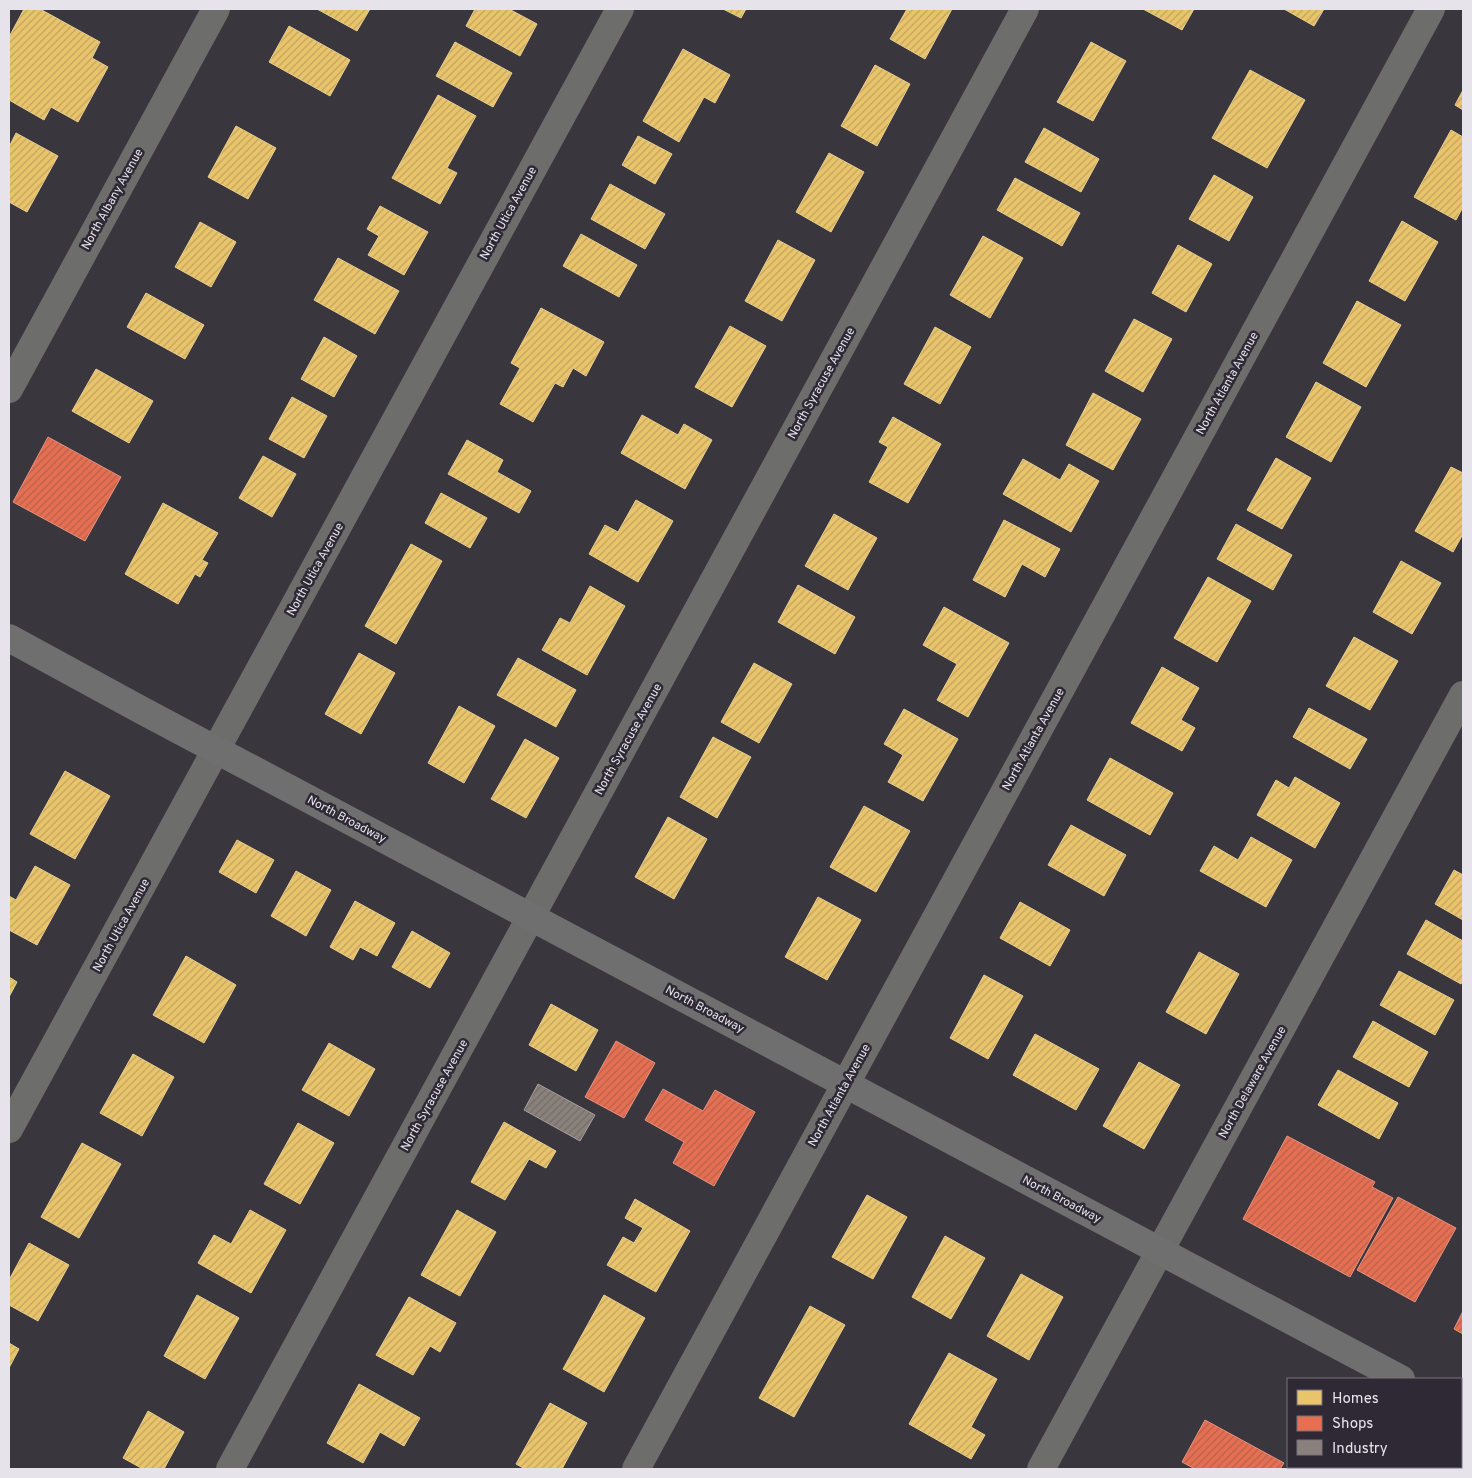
<svg xmlns="http://www.w3.org/2000/svg" width="1472" height="1478" font-family="Overpass,sans-serif">
	<defs>
		<pattern id="homes-hatch" width="6" height="6" patternUnits="userSpaceOnUse" patternTransform="scale(1.25)"><rect width="6" height="6" fill="#e9c46a"/><path d="M-1 1l2-2M0 6l6-6M5 7l2-2" fill="none" stroke="#c0a461"/></pattern>
		<pattern id="shops-hatch" width="6" height="6" patternUnits="userSpaceOnUse" patternTransform="scale(1.25)"><rect width="6" height="6" fill="#e76f51"/><path d="M-1 1l2-2M0 6l6-6M5 7l2-2" fill="none" stroke="#b6624e"/></pattern>
		<pattern id="industry-hatch" width="6" height="6" patternUnits="userSpaceOnUse" patternTransform="scale(1.25)"><rect width="6" height="6" fill="#8a817c"/><path d="M-1 1l2-2M0 6l6-6M5 7l2-2" fill="none" stroke="#726c69"/></pattern>
	</defs>
	<rect width="100%" height="100%" fill="#39363d"/>
	<path fill="url(#homes-hatch)" stroke="#e8cd91" d="M24 9H40L100 42 92 58 108 67 78 122 51 107 44 120 9 100V37Z
		M317 9H370L357 31Z
		M475 9H509L537 24 520 56 466 26Z
		M723 9H746L741 18Z
		M907 9H952L925 59 890 39Z
		M1143 9H1194L1182 30Z
		M1284 9H1324L1314 26Z
		M289 26 350 60 330 96 269 62Z
		M455 42 512 73 493 107 436 76Z
		M1091 42 1126 61 1093 121 1057 102Z
		M683 49 730 75 715 103 704 97 679 142 643 121Z
		M875 65 910 84 877 146 841 126Z
		M1250 70 1305 100 1267 168 1212 138Z
		M1463 90V110L1455 105Z
		M438 95 476 116 447 168 457 173 440 204 392 178Z
		M236 126 276 148 248 199 208 177Z
		M1044 128 1099 159 1081 192 1025 162Z
		M1451 130 1463 137V207L1456 220 1414 197Z
		M16 133 58 156 27 212 9 202V147Z
		M638 136 672 154 655 184 622 165Z
		M829 153 864 172 831 232 796 212Z
		M1214 175 1253 197 1229 241 1189 219Z
		M1015 178 1080 213 1062 246 997 210Z
		M610 184 665 214 645 249 591 219Z
		M380 206 428 232 404 275 368 255 379 236 367 229Z
		M1402 221 1438 242 1405 301 1369 281Z
		M200 222 236 242 211 287 175 267Z
		M581 234 637 265 619 297 563 266Z
		M983 236 1023 258 990 318 950 295Z
		M778 240 815 260 782 321 745 301Z
		M1178 245 1212 264 1186 312 1152 293Z
		M338 258 399 291 375 334 314 300Z
		M146 293 204 325 185 359 127 327Z
		M1357 301 1401 325 1366 387 1323 363Z
		M541 308 604 342 586 376 573 368 563 387 555 383 533 422 500 404 520 368 511 363Z
		M1134 319 1172 339 1143 392 1105 371Z
		M730 326 766 346 732 407 695 387Z
		M935 327 971 347 940 404 904 384Z
		M324 337 357 356 334 397 301 379Z
		M96 369 153 401 129 443 72 411Z
		M1316 382 1361 407 1331 462 1286 437Z
		M1093 393 1141 419 1113 470 1066 445Z
		M292 397 327 416 304 458 269 439Z
		M642 415 678 435 684 424 712 440 685 489 621 453Z
		M893 417 941 444 908 503 869 482 888 447 879 442Z
		M467 440 503 460 497 472 531 491 519 513 448 474Z
		M263 456 296 474 272 517 239 498Z
		M1276 458 1311 478 1282 529 1247 510Z
		M1023 459 1060 480 1069 464 1099 481 1071 532 1003 494Z
		M1451 467 1463 473V534L1453 552 1415 531Z
		M441 493 487 518 470 548 425 523Z
		M636 500 673 521 638 582 589 554 605 525 618 532Z
		M163 503 218 533 202 560 208 563 200 577 195 574 178 604 125 574Z
		M834 514 877 538 848 590 805 566Z
		M1004 520 1060 549 1045 577 1022 564 1005 597 973 580Z
		M1236 524 1292 555 1273 590 1217 559Z
		M411 544 442 561 396 644 365 626Z
		M1401 561 1441 583 1412 634 1373 612Z
		M1208 577 1251 601 1217 662 1174 638Z
		M798 585 855 617 835 654 778 622Z
		M590 586 625 606 587 675 542 650 560 618 570 623Z
		M944 607 1009 643 968 717 937 700 957 664 923 645Z
		M1354 637 1398 661 1370 710 1326 686Z
		M359 653 395 673 361 734 325 714Z
		M518 658 576 690 556 727 497 695Z
		M754 663 792 684 759 743 721 722Z
		M1162 667 1199 688 1181 720 1195 728 1182 751 1131 723Z
		M459 706 495 726 464 783 428 763Z
		M1309 708 1367 739 1350 769 1293 737Z
		M904 709 958 739 923 801 888 782 903 755 884 744Z
		M713 737 751 757 717 818 680 797Z
		M525 739 559 758 526 818 491 799Z
		M1110 758 1173 793 1150 835 1087 800Z
		M65 771 110 796 75 859 30 834Z
		M1295 777 1340 803 1315 848 1257 815 1276 780 1289 788Z
		M864 806 910 831 876 892 830 867Z
		M668 817 707 839 674 899 635 877Z
		M1071 825 1126 855 1104 896 1048 865Z
		M1251 837 1292 860 1266 907 1200 871 1214 846 1238 860Z
		M237 840 274 860 256 893 219 872Z
		M35 866 70 885 37 945 9 930V896L16 900Z
		M1454 870 1463 875V920L1435 904Z
		M296 871 331 890 306 936 271 916Z
		M818 897 861 920 827 980 785 957Z
		M355 901 395 923 377 956 360 947 353 960 330 947Z
		M1020 902 1070 930 1050 966 1000 938Z
		M1426 920 1463 941V980L1461 984 1407 954Z
		M412 931 450 953 430 988 392 967Z
		M1199 952 1239 974 1206 1034 1166 1012Z
		M186 956 236 985 204 1043 153 1015Z
		M1399 971 1454 1000 1435 1035 1380 1005Z
		M984 975 1023 996 988 1059 950 1038Z
		M9 977 17 982 9 997Z
		M551 1004 598 1030 576 1071 529 1045Z
		M1373 1021 1428 1052 1409 1087 1353 1057Z
		M1035 1034 1099 1069 1076 1110 1013 1075Z
		M329 1043 375 1069 349 1116 302 1090Z
		M133 1054 174 1077 142 1136 100 1113Z
		M1139 1062 1180 1085 1144 1149 1103 1126Z
		M1338 1070 1398 1103 1379 1139 1318 1105Z
		M504 1122 556 1151 546 1168 529 1159 505 1200 471 1182Z
		M298 1123 334 1143 300 1204 264 1184Z
		M82 1143 121 1164 79 1238 41 1217Z
		M867 1195 907 1217 873 1279 832 1257Z
		M635 1199 690 1231 656 1292 607 1265 623 1237 634 1243 643 1228 625 1218Z
		M250 1210 286 1230 251 1293 198 1263 214 1235 231 1244Z
		M457 1210 496 1232 460 1296 421 1275Z
		M945 1236 985 1258 951 1319 912 1297Z
		M29 1243 69 1265 38 1321 9 1305V1280Z
		M1021 1274 1063 1297 1029 1360 987 1336Z
		M197 1295 239 1318 205 1379 164 1356Z
		M604 1295 645 1318 604 1392 563 1369Z
		M409 1297 456 1323 440 1352 430 1346 413 1375 376 1355Z
		M810 1306 845 1325 794 1417 759 1398Z
		M9 1343 19 1349 9 1368Z
		M949 1353 997 1379 971 1427 985 1435 971 1459 909 1424Z
		M359 1384 420 1418 404 1446 380 1432 363 1463 327 1443Z
		M550 1403 587 1423 562 1469H525L516 1464Z
		M148 1411 184 1432 164 1469H143L123 1458Z"/>
	<path fill="url(#shops-hatch)" stroke="#e7927f" d="M48 437 121 477 85 541 13 502Z
		M616 1041 655 1063 624 1118 585 1097Z
		M663 1089 703 1111 715 1090 755 1112 714 1186 673 1163 684 1142 645 1120Z
		M1287 1136 1375 1182 1372 1187 1393 1198 1350 1277 1243 1219Z
		M1398 1197 1456 1228 1415 1302 1357 1270Z
		M1463 1311V1334L1454 1329Z
		M1205 1420 1284 1463 1280 1469H1195L1182 1462Z
		M1343 1467H1399L1398 1469H1342Z"/>
	<path fill="url(#industry-hatch)" stroke="#a69e9d" d="M538 1084 595 1115 580 1141 524 1110Z"/>
	<g fill="none" stroke-linecap="round" stroke-linejoin="round">
		<path stroke="#6d6d6c" stroke-width="28" d="M9 389 216 9
			M9 1129 620 9
			M1461 1446 1463 1441
			M230 1469 1025 9
			M636 1469 1431 9
			M1041 1469 1463 695
			M1448 1469 1449 1467"/>
		<path stroke="#706f6f" stroke-width="28" d="M9 638 143 711 1401 1379
			M1461 1411 1463 1413"/>
	</g>
	<g text-anchor="middle" stroke-width="5" stroke-linejoin="round" paint-order="stroke">
		<g font-size="12" fill="#e6e3eb" stroke="#2e2935">
			<text transform="translate(112 199) rotate(-61)" y="4">North Albany Avenue</text>
			<text transform="translate(508 213) rotate(-61)" y="4">North Utica Avenue</text>
			<text transform="translate(821 383) rotate(-61)" y="4">North Syracuse Avenue</text>
			<text transform="translate(1227 383) rotate(-61)" y="4">North Atlanta Avenue</text>
			<text transform="translate(315 569) rotate(-61)" y="4">North Utica Avenue</text>
			<text transform="translate(628 739) rotate(-61)" y="4">North Syracuse Avenue</text>
			<text transform="translate(1033 739) rotate(-61)" y="4">North Atlanta Avenue</text>
			<text transform="translate(347 819) rotate(28)" y="4">North Broadway</text>
			<text transform="translate(121 925) rotate(-61)" y="4">North Utica Avenue</text>
			<text transform="translate(705 1009) rotate(28)" y="4">North Broadway</text>
			<text transform="translate(1252 1082) rotate(-61)" y="4">North Delaware Avenue</text>
			<text transform="translate(434 1095) rotate(-61)" y="4">North Syracuse Avenue</text>
			<text transform="translate(839 1095) rotate(-61)" y="4">North Atlanta Avenue</text>
			<text transform="translate(1062 1199) rotate(28)" y="4">North Broadway</text>
		</g>
	</g>
	<rect width="1472" height="1478" fill="none" stroke="#e6e3eb" stroke-width="20"/>
	<rect x="1287" y="1378" width="175" height="90" fill="#2e2935" stroke="#78737e"/>
	<rect x="1297" y="1390" width="25" height="15" fill="#e9c46a" stroke="#78737e"/>
	<text x="1332" y="1403" font-size="15" fill="#e6e3eb">Homes</text>
	<rect x="1297" y="1416" width="25" height="15" fill="#e76f51" stroke="#78737e"/>
	<text x="1332" y="1428" font-size="15" fill="#e6e3eb">Shops</text>
	<rect x="1297" y="1440" width="25" height="15" fill="#8a817c" stroke="#78737e"/>
	<text x="1332" y="1453" font-size="15" fill="#e6e3eb">Industry</text>
</svg>
